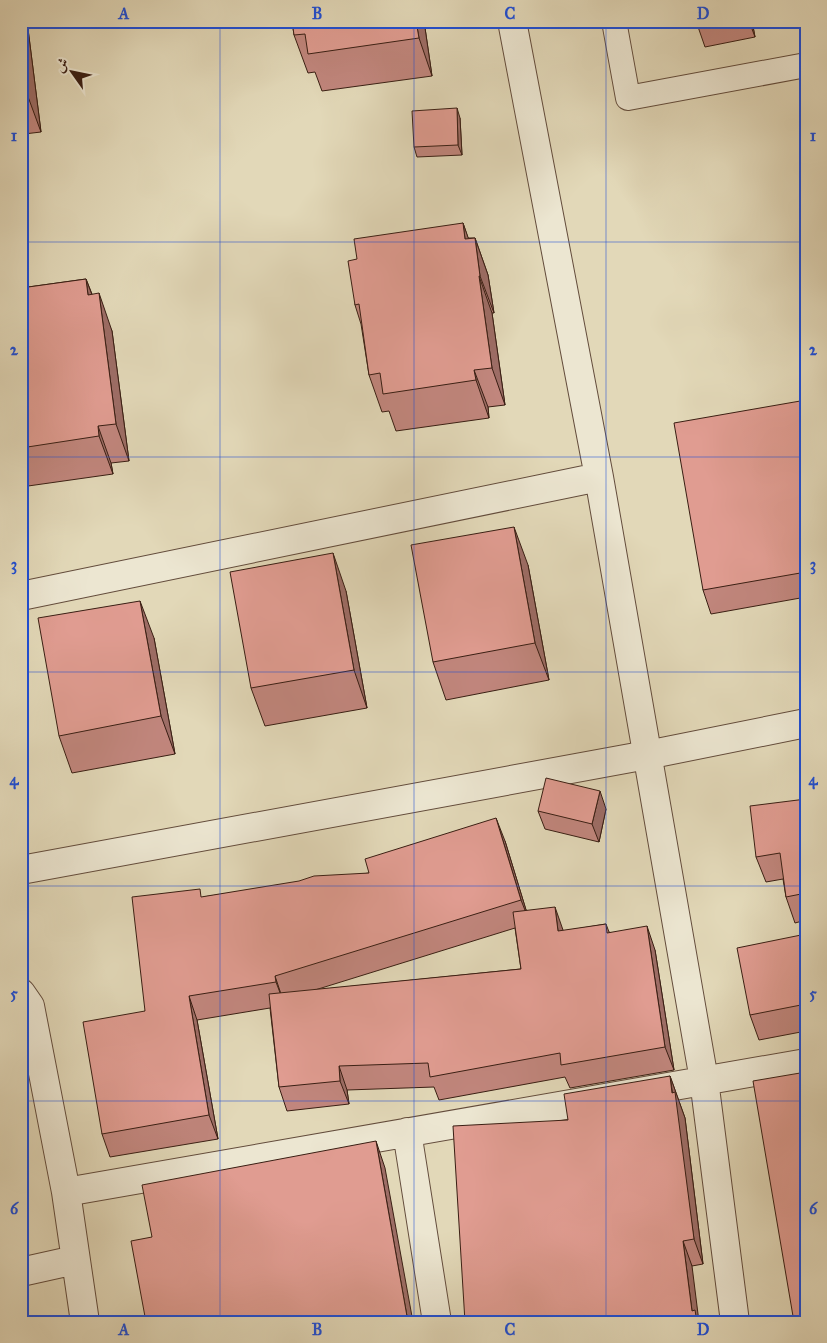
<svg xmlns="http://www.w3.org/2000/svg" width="827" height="1343" font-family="'IM FELL Great Primer',Amiri,serif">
	<rect width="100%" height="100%" fill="#e2d8b8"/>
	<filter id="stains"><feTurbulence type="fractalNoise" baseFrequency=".004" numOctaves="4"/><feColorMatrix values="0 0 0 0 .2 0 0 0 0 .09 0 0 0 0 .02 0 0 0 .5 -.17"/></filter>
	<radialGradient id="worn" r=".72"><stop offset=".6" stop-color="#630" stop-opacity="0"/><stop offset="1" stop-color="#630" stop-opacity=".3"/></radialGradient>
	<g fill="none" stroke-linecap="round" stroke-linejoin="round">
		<defs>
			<path id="lane" d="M614 21 628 98 806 65"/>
			<path id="street" d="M512 21 599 477 704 1080 735 1322
				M21 596 599 477
				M21 870 647 755 806 723
				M21 993 30 1006 66 1192 85 1322
				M407 1132 437 1322
				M66 1192 806 1063
				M21 1272 75 1260"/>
		</defs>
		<use href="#lane" stroke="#634c3c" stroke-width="26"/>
		<use href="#street" stroke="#634c3c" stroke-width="30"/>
		<use href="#lane" stroke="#ece6d1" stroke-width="24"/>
		<use href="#street" stroke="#ece6d1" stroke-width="28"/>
	</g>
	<path fill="#c1867d" stroke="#391e13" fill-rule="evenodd" d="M21 21H27L41 132 24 134 25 144 21 145Z
		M292 21H424L432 76 322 91 315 72 308 73 294 35Z
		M696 21H752L755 37 705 47Z
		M460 118 462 155 417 157 414 147Z
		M463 223 468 238H475L488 275 494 313H492L505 405 488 407 489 418 396 431 389 411 382 412 369 375 361 324 355 305 357 259Z
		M86 279 92 294 112 331 129 461 111 463 113 474 21 487V288Z
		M806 400V597L711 614 703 590Z
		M528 565 549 680 446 700 433 662Z
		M346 591 367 708 265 726 251 688Z
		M154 638 175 754 72 773 59 736Z
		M806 799V920L795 923 786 897 783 879 766 882 756 857Z
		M606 809 599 842 545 829 538 811Z
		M505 841 526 910 564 931 606 924 609 932 655 950 674 1070 570 1088 565 1077 439 1100 434 1087 347 1090 349 1104 287 1111 279 1087 270 1008 197 1020 218 1139 110 1157 102 1134 145 1011 203 897 369 873ZM515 928 521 969 315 990Z
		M806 934V1031L759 1040 750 1015Z
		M670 1076 685 1118 703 1264 692 1266 568 1120Z"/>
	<path fill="#9d6d66" stroke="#391e13" d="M21 21H27L41 132 27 94 21 47Z
		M416 21H424L432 76 419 38Z
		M749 21H752L755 37Z
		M457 108 460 118 462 155 458 145Z
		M21 127 24 134 25 144 21 134Z
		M463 223 476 260 465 239Z
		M475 238 488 275 494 313 480 276Z
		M479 276 492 313 505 405 492 368Z
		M86 279 100 316 88 295Z
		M99 293 112 331 129 461 116 424Z
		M474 370 488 407 489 418 476 380Z
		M98 426 111 463 113 474 99 436Z
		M514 527 528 565 549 680 535 643Z
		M333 553 346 591 367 708 354 670Z
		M140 601 154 638 175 754 161 716Z
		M600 791 606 809 599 842 592 824Z
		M496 818 505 841 530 923 521 900Z
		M555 907 563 930 567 955 558 931Z
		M647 926 655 950 674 1070 665 1047Z
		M275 976 285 1006 276 982Z
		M189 996 197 1020 218 1139 209 1115Z
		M339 1066 347 1090 349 1104 340 1081Z
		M670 1076 685 1118 703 1264 694 1239Z
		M376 1141 385 1168 413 1322H408Z
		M683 1241 692 1266 699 1322H696L692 1311Z"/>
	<path fill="#e09c91" stroke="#391e13" d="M292 21H416L419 38 308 54 305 34 294 35Z
		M21 47 27 94 21 95Z
		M457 108 458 145 414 147 412 111Z
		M463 223 465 239 475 238 480 276H479L492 368 474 370 476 380 383 394 380 373 369 375 359 304 355 305 348 261 357 259 354 239Z
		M86 279 88 295 99 293 116 424 98 426 99 436 21 448V288Z
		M806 400V464H804L806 477V572L703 590 674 423Z
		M514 527 535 643 433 662 411 545Z
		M333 553 354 670 251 688 230 572Z
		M140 601 161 716 59 736 38 618Z
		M546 778 600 791 592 824 538 811Z
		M806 799V893L786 897 780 853 756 857 750 806Z
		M496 818 521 900 275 976 276 982 189 996 209 1115 102 1134 83 1022 145 1011 132 897 200 889 201 897 299 881 314 876 369 873 365 859Z
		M555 907 558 931 606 924 607 933 647 926 665 1047 561 1065 560 1053 430 1077 428 1063 339 1066 340 1081 279 1087 269 994 521 969 513 912Z
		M806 934V1004L750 1015 737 948Z
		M806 1072V1322H794L753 1081Z
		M670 1076 672 1093 675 1092 694 1239 683 1241 692 1311 695 1310 697 1322H465L453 1126 568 1120 564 1094Z
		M376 1141 408 1322H146L131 1241 152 1237 142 1185Z"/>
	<path fill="none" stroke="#1d4ed8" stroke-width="1" stroke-opacity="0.55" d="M220 21V1322M414 21V1322M606 21V1322M21 242H806M21 457H806M21 672H806M21 886H806M21 1101H806"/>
	<rect width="827" height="1343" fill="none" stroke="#e2d8b8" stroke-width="55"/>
	<g transform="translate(72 72) rotate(303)" stroke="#ece6d1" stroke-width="4" paint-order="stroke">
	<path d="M0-4L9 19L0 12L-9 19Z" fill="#391e13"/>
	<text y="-8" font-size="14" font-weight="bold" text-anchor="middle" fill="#391e13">ش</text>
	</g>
	<rect x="28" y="28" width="772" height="1288" fill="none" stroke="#1d4ed8" stroke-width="2"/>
	<g font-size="16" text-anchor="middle" font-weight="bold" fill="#1d4ed8">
		<text x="124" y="19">A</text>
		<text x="317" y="19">B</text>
		<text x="510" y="19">C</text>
		<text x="703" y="19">D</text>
		<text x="14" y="141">1</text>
		<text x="813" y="141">1</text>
		<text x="14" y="355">2</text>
		<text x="813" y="355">2</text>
		<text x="14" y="570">3</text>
		<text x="813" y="570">3</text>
		<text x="14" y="785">4</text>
		<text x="813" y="785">4</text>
		<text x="14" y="999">5</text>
		<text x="813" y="999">5</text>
		<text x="14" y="1214">6</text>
		<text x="813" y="1214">6</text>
		<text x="124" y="1335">A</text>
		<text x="317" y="1335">B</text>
		<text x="510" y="1335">C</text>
		<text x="703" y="1335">D</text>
	</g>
	<rect width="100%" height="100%" filter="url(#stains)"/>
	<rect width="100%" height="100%" fill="url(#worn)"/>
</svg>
